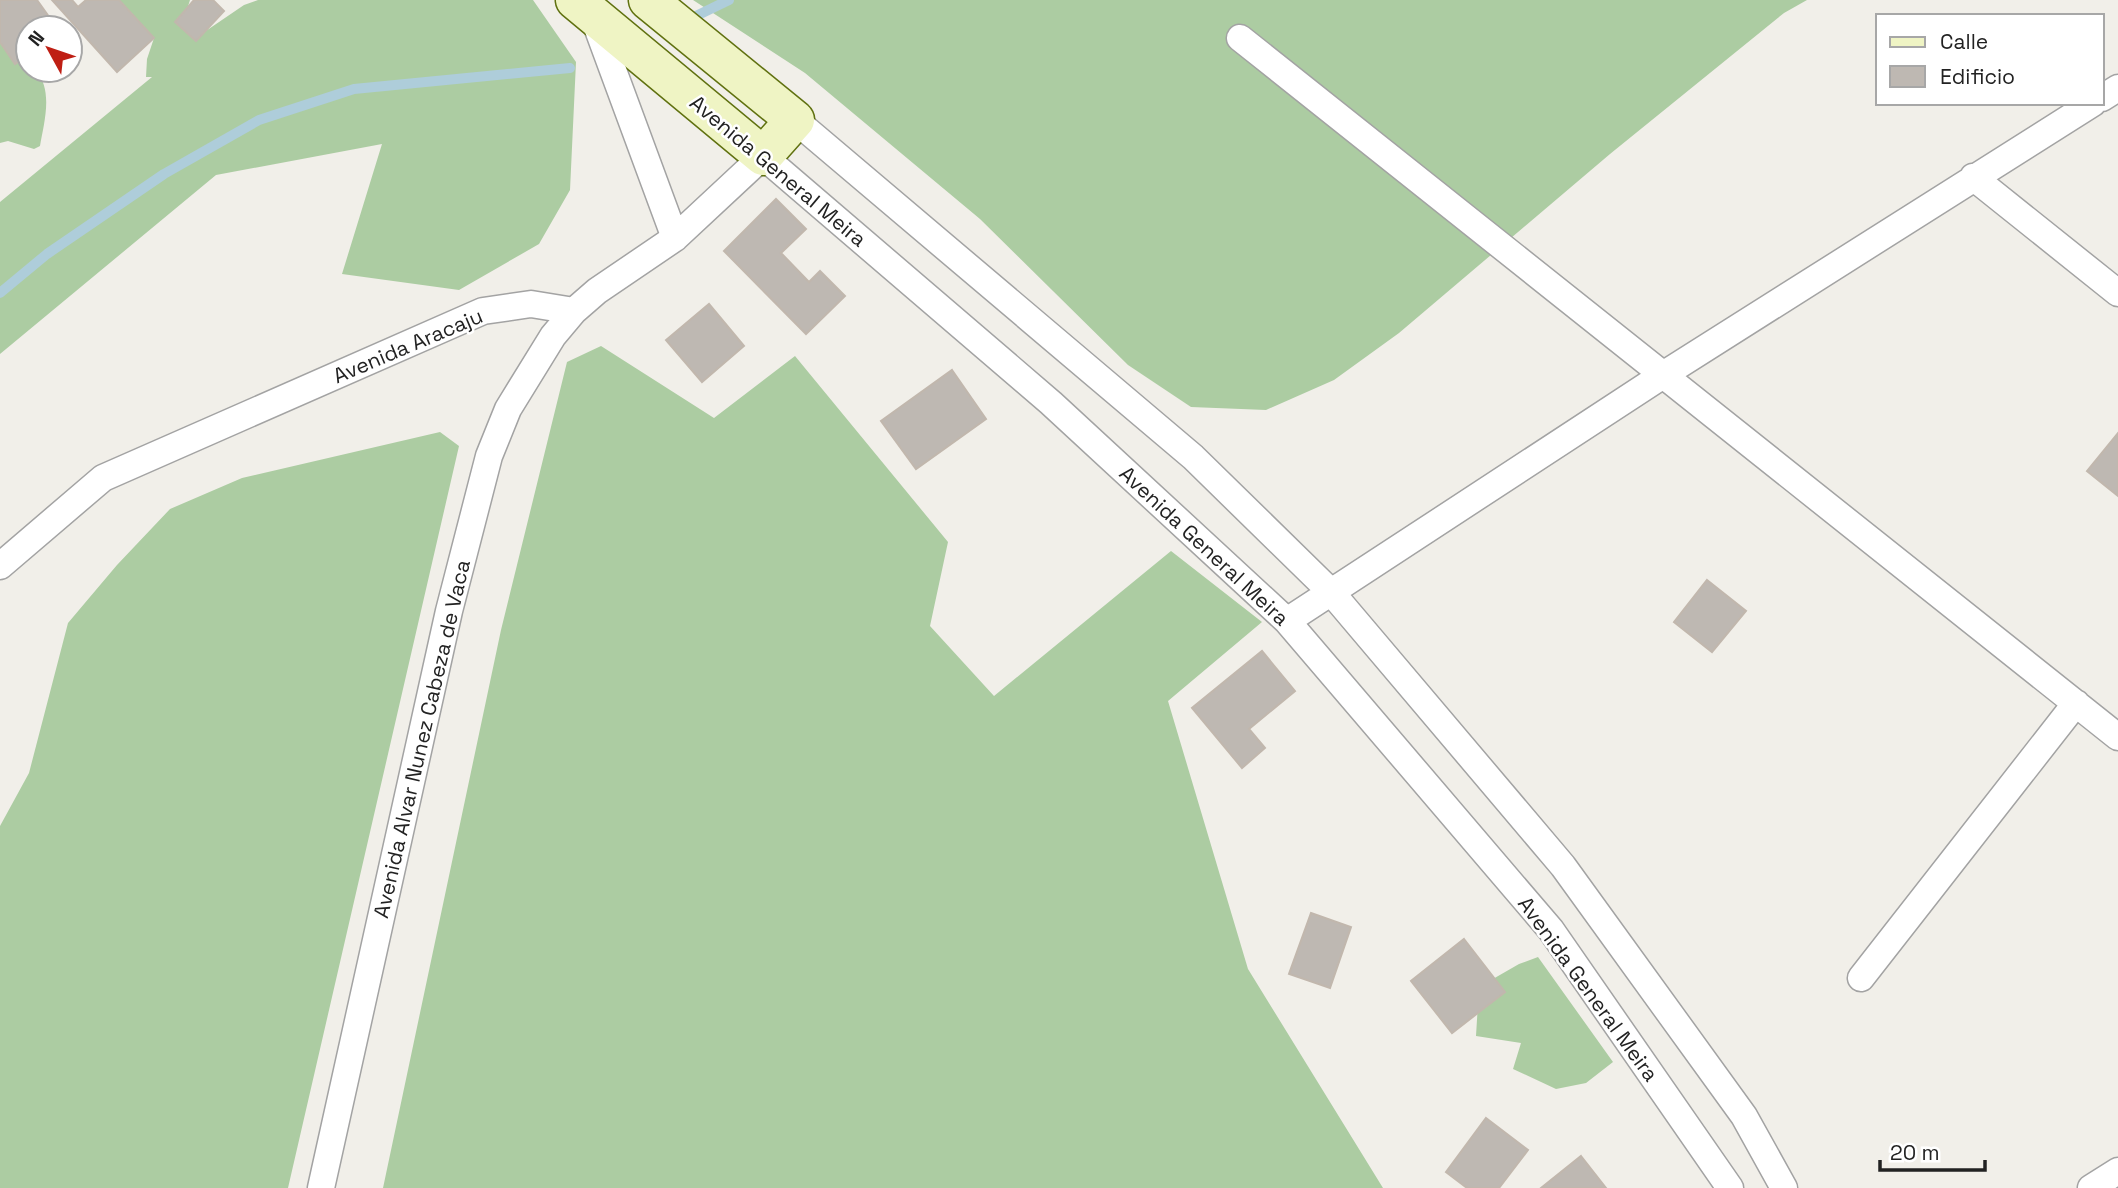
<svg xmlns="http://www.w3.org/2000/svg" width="2118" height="1188" font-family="'Space Grotesk',sans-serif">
	<rect width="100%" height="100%" fill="#f1efe9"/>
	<path fill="#accca2" d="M88 0H190L184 19 194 39 244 5 258 0H533L576 62 570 190 539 244 459 290 342 274 382 144 216 175 0 354V202L152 77H146L147 59 154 38 114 4Z
		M693 0H1807L1784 13 1610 154 1399 333 1334 380 1266 410 1191 407 1128 365 980 219 805 73Z
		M0 37 28 63V70H35C54 89 44 123 40 146L34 149 8 141 0 143Z
		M601 346 714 418 795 356 948 542 930 626 994 696 1171 551 1262 622 1168 701 1248 969 1383 1188H383L501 630 567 362Z
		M440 432 459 446 288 1188H0V826L29 773 68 623 117 565 170 509 242 478Z
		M1538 957 1613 1062 1586 1083 1556 1089 1513 1069 1521 1043 1476 1036 1479 987 1519 964Z"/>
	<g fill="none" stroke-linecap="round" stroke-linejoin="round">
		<path stroke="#aecdda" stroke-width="10" d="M696 16 729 0
			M0 293 47 254 164 174 259 120 354 89 570 68"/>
	</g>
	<path fill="#beb8b2" stroke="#c1b7ad" stroke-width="2" d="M0 0H37L57 28H28V55L15 64 0 42Z
		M52 0H72L78 7 86 0H119L154 38 117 72Z
		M194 0H213L224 11 196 41 175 22Z
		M776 199 806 229 781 253 809 282 820 271 845 296 806 334 724 251Z
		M709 304 744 346 702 382 666 340Z
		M952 370 986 419 916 469 881 421Z
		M2118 433V496L2087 471Z
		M1707 580 1746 611 1712 652 1674 622Z
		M1262 651 1295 691 1249 729 1265 748 1242 768 1192 708Z
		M1311 913 1351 927 1330 988 1289 974Z
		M1464 939 1505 992 1452 1033 1411 981Z
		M1486 1118 1528 1150 1499 1188H1467L1446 1172Z
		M1581 1156 1606 1188H1541Z"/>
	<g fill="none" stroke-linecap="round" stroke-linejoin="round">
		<defs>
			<path id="minor" d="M593 16 675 238
				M1240 38 2118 737
				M2102 98 2118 88
				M795 120 1193 457 1331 592 1563 866 1744 1116 1784 1188
				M1973 177 2118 293
				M0 566 103 478 483 311 531 304 574 311
				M1287 621 1663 375 2093 103
				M1861 978 2076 703
				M321 1188 449 611 489 456 508 409 553 336 574 311 597 291 675 238 763 156 1051 403 1287 621 1551 930 1730 1188
				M2091 1188 2118 1171"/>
			<path id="secondary" d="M575 0 763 156 795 120 648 0"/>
		</defs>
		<use href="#minor" stroke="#a3a3a3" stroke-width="29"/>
		<use href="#secondary" stroke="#607110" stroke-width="41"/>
		<use href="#minor" stroke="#fff" stroke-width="26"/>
		<use href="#secondary" stroke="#eff4c4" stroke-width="38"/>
	</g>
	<g text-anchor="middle" stroke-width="5" stroke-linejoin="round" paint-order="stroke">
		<g font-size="21" fill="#222" stroke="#fff">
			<text transform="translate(778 171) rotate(40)" y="7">Avenida General Meira</text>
			<text transform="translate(408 346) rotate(-23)" y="7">Avenida Aracaju</text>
			<text transform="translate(1204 546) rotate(43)" y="7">Avenida General Meira</text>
			<text transform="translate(422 739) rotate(-77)" y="7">Avenida Alvar Nunez Cabeza de Vaca</text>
			<text transform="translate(1588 989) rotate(54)" y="7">Avenida General Meira</text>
		</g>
	</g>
	<rect x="1876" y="14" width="228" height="91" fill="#ffffff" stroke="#a7a7a7" stroke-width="2"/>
	<rect x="1890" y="37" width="35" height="10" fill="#eff4c4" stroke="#a7a7a7" stroke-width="2"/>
	<text x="1940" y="49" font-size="21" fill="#222222">Calle</text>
	<rect x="1890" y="66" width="35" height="21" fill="#beb8b2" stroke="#a7a7a7" stroke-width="2"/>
	<text x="1940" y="84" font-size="21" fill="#222222">Edificio</text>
	<g transform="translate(49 49) rotate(310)"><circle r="33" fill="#ffffff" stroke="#a7a7a7" stroke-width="2"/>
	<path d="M0-5L12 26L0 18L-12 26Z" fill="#bf1f14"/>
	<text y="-10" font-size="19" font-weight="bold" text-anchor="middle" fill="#222222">N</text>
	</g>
	<path d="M1880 1160v10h105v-10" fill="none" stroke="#222222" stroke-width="3.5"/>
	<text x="1890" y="1160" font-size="21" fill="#222222" stroke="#ffffff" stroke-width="5" paint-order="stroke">20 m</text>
</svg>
